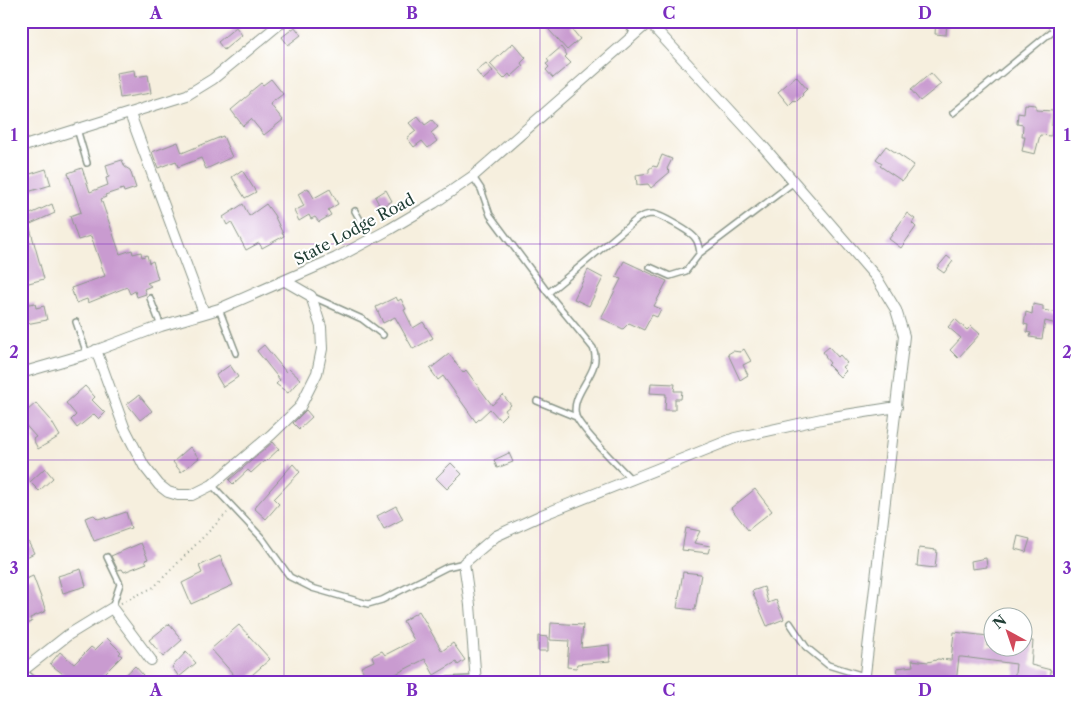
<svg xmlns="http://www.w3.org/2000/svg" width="1081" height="704" font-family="'Libre Caslon Text',serif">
	<rect width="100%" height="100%" fill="#fff"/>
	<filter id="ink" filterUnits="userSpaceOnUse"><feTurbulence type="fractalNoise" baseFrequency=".02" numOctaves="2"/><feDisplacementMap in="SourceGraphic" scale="10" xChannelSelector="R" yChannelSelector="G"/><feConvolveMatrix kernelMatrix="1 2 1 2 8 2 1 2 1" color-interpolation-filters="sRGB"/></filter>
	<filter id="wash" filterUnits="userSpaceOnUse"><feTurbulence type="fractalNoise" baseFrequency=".0096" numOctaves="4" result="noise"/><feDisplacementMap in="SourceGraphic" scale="20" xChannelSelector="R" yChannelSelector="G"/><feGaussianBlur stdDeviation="1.12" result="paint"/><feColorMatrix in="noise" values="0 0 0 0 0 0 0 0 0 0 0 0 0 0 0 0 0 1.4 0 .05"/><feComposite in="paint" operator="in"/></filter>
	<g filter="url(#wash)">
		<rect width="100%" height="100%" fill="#f6efde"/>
		<g id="blocks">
			<path fill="#c99bd0" d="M541 21H578L571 28 580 39 567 50Z
				M936 21H947L946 35 935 34Z
				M236 27 242 35 224 50 218 42Z
				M295 27 301 35 288 45 282 37Z
				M513 43 526 58 521 63 523 66 511 77 509 74 504 79 490 64Z
				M561 47 567 55 565 57 571 63 553 78 546 70 549 67 546 64 549 62 547 59Z
				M486 63 493 71 483 80 476 71Z
				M134 70 135 77 148 75 151 93 120 98 116 73Z
				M931 73 941 84 920 101 911 90Z
				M796 76 807 89 802 94 803 95 796 102 794 100 789 105 778 92Z
				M271 79 283 94 270 104 283 120 264 135 251 119 243 126 231 110 250 94V92L261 83 263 85Z
				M1025 104 1036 105V110L1053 111 1051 136 1040 135 1035 154 1022 151 1025 137H1022L1023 125 1017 124 1018 113 1024 114Z
				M418 116 425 125 432 120 438 127 431 133 437 141 428 148 422 141 414 147 407 138 416 131 409 123Z
				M223 136 232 157 206 169 201 158 178 167 176 161 158 168 152 152 178 142 182 153Z
				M886 146 914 165 902 181 880 166 882 163 876 159Z
				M662 155 672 159 667 169 670 172 651 188 648 184 637 185 636 175 649 173V169L653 166 657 167Z
				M122 160 125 167 130 170 136 188 124 192 123 189 105 195 106 197 101 199 120 254 132 250 133 254 141 252 142 257 147 255 149 263 153 261 158 279 147 283 151 286 144 289 146 294 137 297 135 291 130 294 127 287 88 303 87 299 76 303 71 288 105 276 91 236 78 240 70 216 81 212 68 173 82 168 90 192 108 185 106 178 109 177 106 165Z
				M46 169 51 185 21 194V177Z
				M242 170 256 192 245 198 232 177Z
				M308 188 314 198 330 189 338 204 328 210 331 215 319 222 315 217 311 219 309 215 299 221 294 211 304 206 298 194Z
				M386 190 392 201 381 208 375 197Z
				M52 204 55 213 26 226 22 218Z
				M243 204 249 216 266 204 274 215 284 236 262 248 259 243 246 250 231 222 227 225 223 217Z
				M907 213 915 219 912 223 916 227 901 248 889 239Z
				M30 228 44 279 25 284 21 269V231Z
				M947 256 953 261 944 273 937 268Z
				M624 261 667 281 654 306 661 309 657 317 652 315 644 330 629 323 623 329 601 318 621 279 616 277Z
				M588 270 603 278 589 306 574 299Z
				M396 297 398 301 401 299 406 309 404 310 413 328 423 322 433 338 413 349 395 317 383 323 376 307Z
				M35 303 36 308 44 306 47 320 26 324 23 305Z
				M1033 304 1043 306V310L1059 313 1057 324 1045 321 1042 339 1030 337 1031 333 1027 332 1028 325 1024 324 1026 312 1032 314Z
				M955 319 967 330 971 326 980 334 958 358 950 350 961 338 948 327Z
				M264 345 286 372 289 369 300 379 288 393 276 384 280 380 257 351Z
				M829 347 838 357 840 355 847 363 842 367 846 371 840 377 828 365 830 363 825 357 826 356 823 352Z
				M744 349 751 361 743 365 748 375 740 380 728 354 733 351 740 352Z
				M449 354 463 373 466 370 492 405 503 395 511 405 505 410 507 413 500 420 490 409 476 422 443 376 438 380 430 369Z
				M230 365 238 377 223 387 216 375Z
				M651 383 675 384 674 391H682L681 399H675V410H665L666 394 650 393Z
				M85 386 95 397 92 400 105 413 99 419 94 414 77 428 71 420 76 415 66 403Z
				M139 395 152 411 140 420 127 404Z
				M36 403 50 419 60 436 38 449 33 439 36 437 21 420V416Z
				M306 410 312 417 299 429 293 423Z
				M273 442 279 449 265 462 264 461 251 473 248 470 233 484 229 480Z
				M190 447 199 458 181 472 173 462Z
				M509 453 513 462 497 468 494 460Z
				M451 463 462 474 447 489 436 478Z
				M293 464 300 472 274 499 279 504 266 519 254 508Z
				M45 468 53 478 39 491 30 482Z
				M755 489 772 511 748 530 731 508Z
				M396 506 403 519 384 529 377 516Z
				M126 512 131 528 94 541 85 518 94 515 98 519 105 517 106 519Z
				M21 528 34 553 21 560Z
				M686 528 700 531 694 543 710 546 708 553 682 550Z
				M1018 536 1030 539 1026 552 1015 549Z
				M141 543 148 559 145 560 147 563 124 572 122 569 118 570 111 556Z
				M919 548 937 550 935 568 917 566Z
				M220 556 233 585 191 604 182 583 202 573 199 566Z
				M986 558 987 567 972 569 971 561Z
				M81 569 86 586 63 593 58 576Z
				M683 572 701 574 695 610 677 608Z
				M33 576 46 611 30 618 32 622 24 625 21 621V581Z
				M764 587 768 603 776 600 784 619 767 626 752 591Z
				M419 611 442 651 453 643 465 660 458 665 456 662 434 675 425 659 378 683H369L361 667 374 661 372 656 382 651 385 655 414 640 403 621Z
				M551 623 583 625 581 648 609 645 610 661 577 664 576 668 567 667 569 641 550 640Z
				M169 624 182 640 163 657 149 640Z
				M239 625 270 659 243 683H241L211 649Z
				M954 632 988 636 987 646H1024V640L1033 641 1031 665 1051 670 1050 683H1014L1016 664 962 657H959L956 683H930V677L910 680 909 676 898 677 897 668 913 666 912 660 928 662 936 660 937 659 951 660Z
				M538 636 548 637V651H538Z
				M107 638 121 652 119 654 122 656 95 683H75L50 664 60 652 74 664 91 647 95 650Z
				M186 652 196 663 179 677 172 667Z
				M135 666 143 675 135 683H117Z"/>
		</g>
	</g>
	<g filter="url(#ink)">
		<use href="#blocks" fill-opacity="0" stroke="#8a9689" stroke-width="1"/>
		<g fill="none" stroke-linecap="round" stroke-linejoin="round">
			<defs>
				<path id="lane" d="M624 21 635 34
					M953 113 1056 28
					M77 129 87 163
					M473 177 481 189 490 215 548 293 593 348C604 371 569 392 576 416 580 428 621 469 632 480
					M355 211 371 239
					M700 253 794 182
					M548 293 637 219C642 216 647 214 653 214 661 215 691 232 695 238 699 243 699 248 700 253L686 271 670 276 650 267
					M311 296 362 319 383 335
					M150 298 161 326
					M219 309 236 353
					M76 322 87 354
					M537 401 576 417
					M212 485 262 538 290 577 312 588 368 604 382 600 447 567 464 563
					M107 557 120 584 112 608
					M790 623 806 647 828 665 864 676
					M23 671 38 683
					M425 681 475 679"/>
				<path id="street" d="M1050 21 1060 33
					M649 22 762 145 876 277 896 310 904 336 864 683
					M130 114 204 313
					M21 147 187 95 213 79 283 21
					M96 350 124 427 144 466 159 485 168 492 178 495H192L212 485 271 435 300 407 317 373 322 349 321 327 311 296 285 281
					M21 373 87 354 161 326 219 309 336 258 390 229 434 203 472 177 650 21
					M21 672 68 635 112 608 151 660
					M476 683 470 605 464 563 496 536 542 515 735 438 826 418 897 407"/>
			</defs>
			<use href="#lane" stroke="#8a9689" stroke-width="8"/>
			<use href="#street" stroke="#8a9689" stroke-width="12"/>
			<path stroke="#8a9689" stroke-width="2" stroke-dasharray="1 4" stroke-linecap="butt" d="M121 603 154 587 227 513"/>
			<use href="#lane" stroke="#fff" stroke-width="5"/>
			<use href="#street" stroke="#fff" stroke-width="10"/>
		</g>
	</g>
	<path fill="none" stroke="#7b2cbf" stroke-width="1" stroke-opacity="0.55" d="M284 21V683M540 21V683M797 21V683M21 244H1060M21 460H1060"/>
	<g text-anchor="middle" stroke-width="4" stroke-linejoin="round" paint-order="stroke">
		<g font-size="16" fill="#1f3d34" stroke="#fff">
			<text transform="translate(354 229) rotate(-28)" y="6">State Lodge Road</text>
		</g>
	</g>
	<rect width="1081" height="704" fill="none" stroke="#fff" stroke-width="55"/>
	<g transform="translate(1008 632) rotate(320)"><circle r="24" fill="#ffffff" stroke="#a5b1ae"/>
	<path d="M0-4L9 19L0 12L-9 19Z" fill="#d1495b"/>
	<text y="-8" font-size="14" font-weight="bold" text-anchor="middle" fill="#1f3d34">N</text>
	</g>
	<rect x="28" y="28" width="1026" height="648" fill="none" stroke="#7b2cbf" stroke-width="2"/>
	<g font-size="16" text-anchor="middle" font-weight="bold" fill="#7b2cbf">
		<text x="156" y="19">A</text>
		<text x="412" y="19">B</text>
		<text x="669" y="19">C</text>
		<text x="925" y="19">D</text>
		<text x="14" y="141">1</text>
		<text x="1067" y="141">1</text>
		<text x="14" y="358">2</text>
		<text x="1067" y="358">2</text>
		<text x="14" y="574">3</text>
		<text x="1067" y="574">3</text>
		<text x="156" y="696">A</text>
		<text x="412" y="696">B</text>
		<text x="669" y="696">C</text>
		<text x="925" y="696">D</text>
	</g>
</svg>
